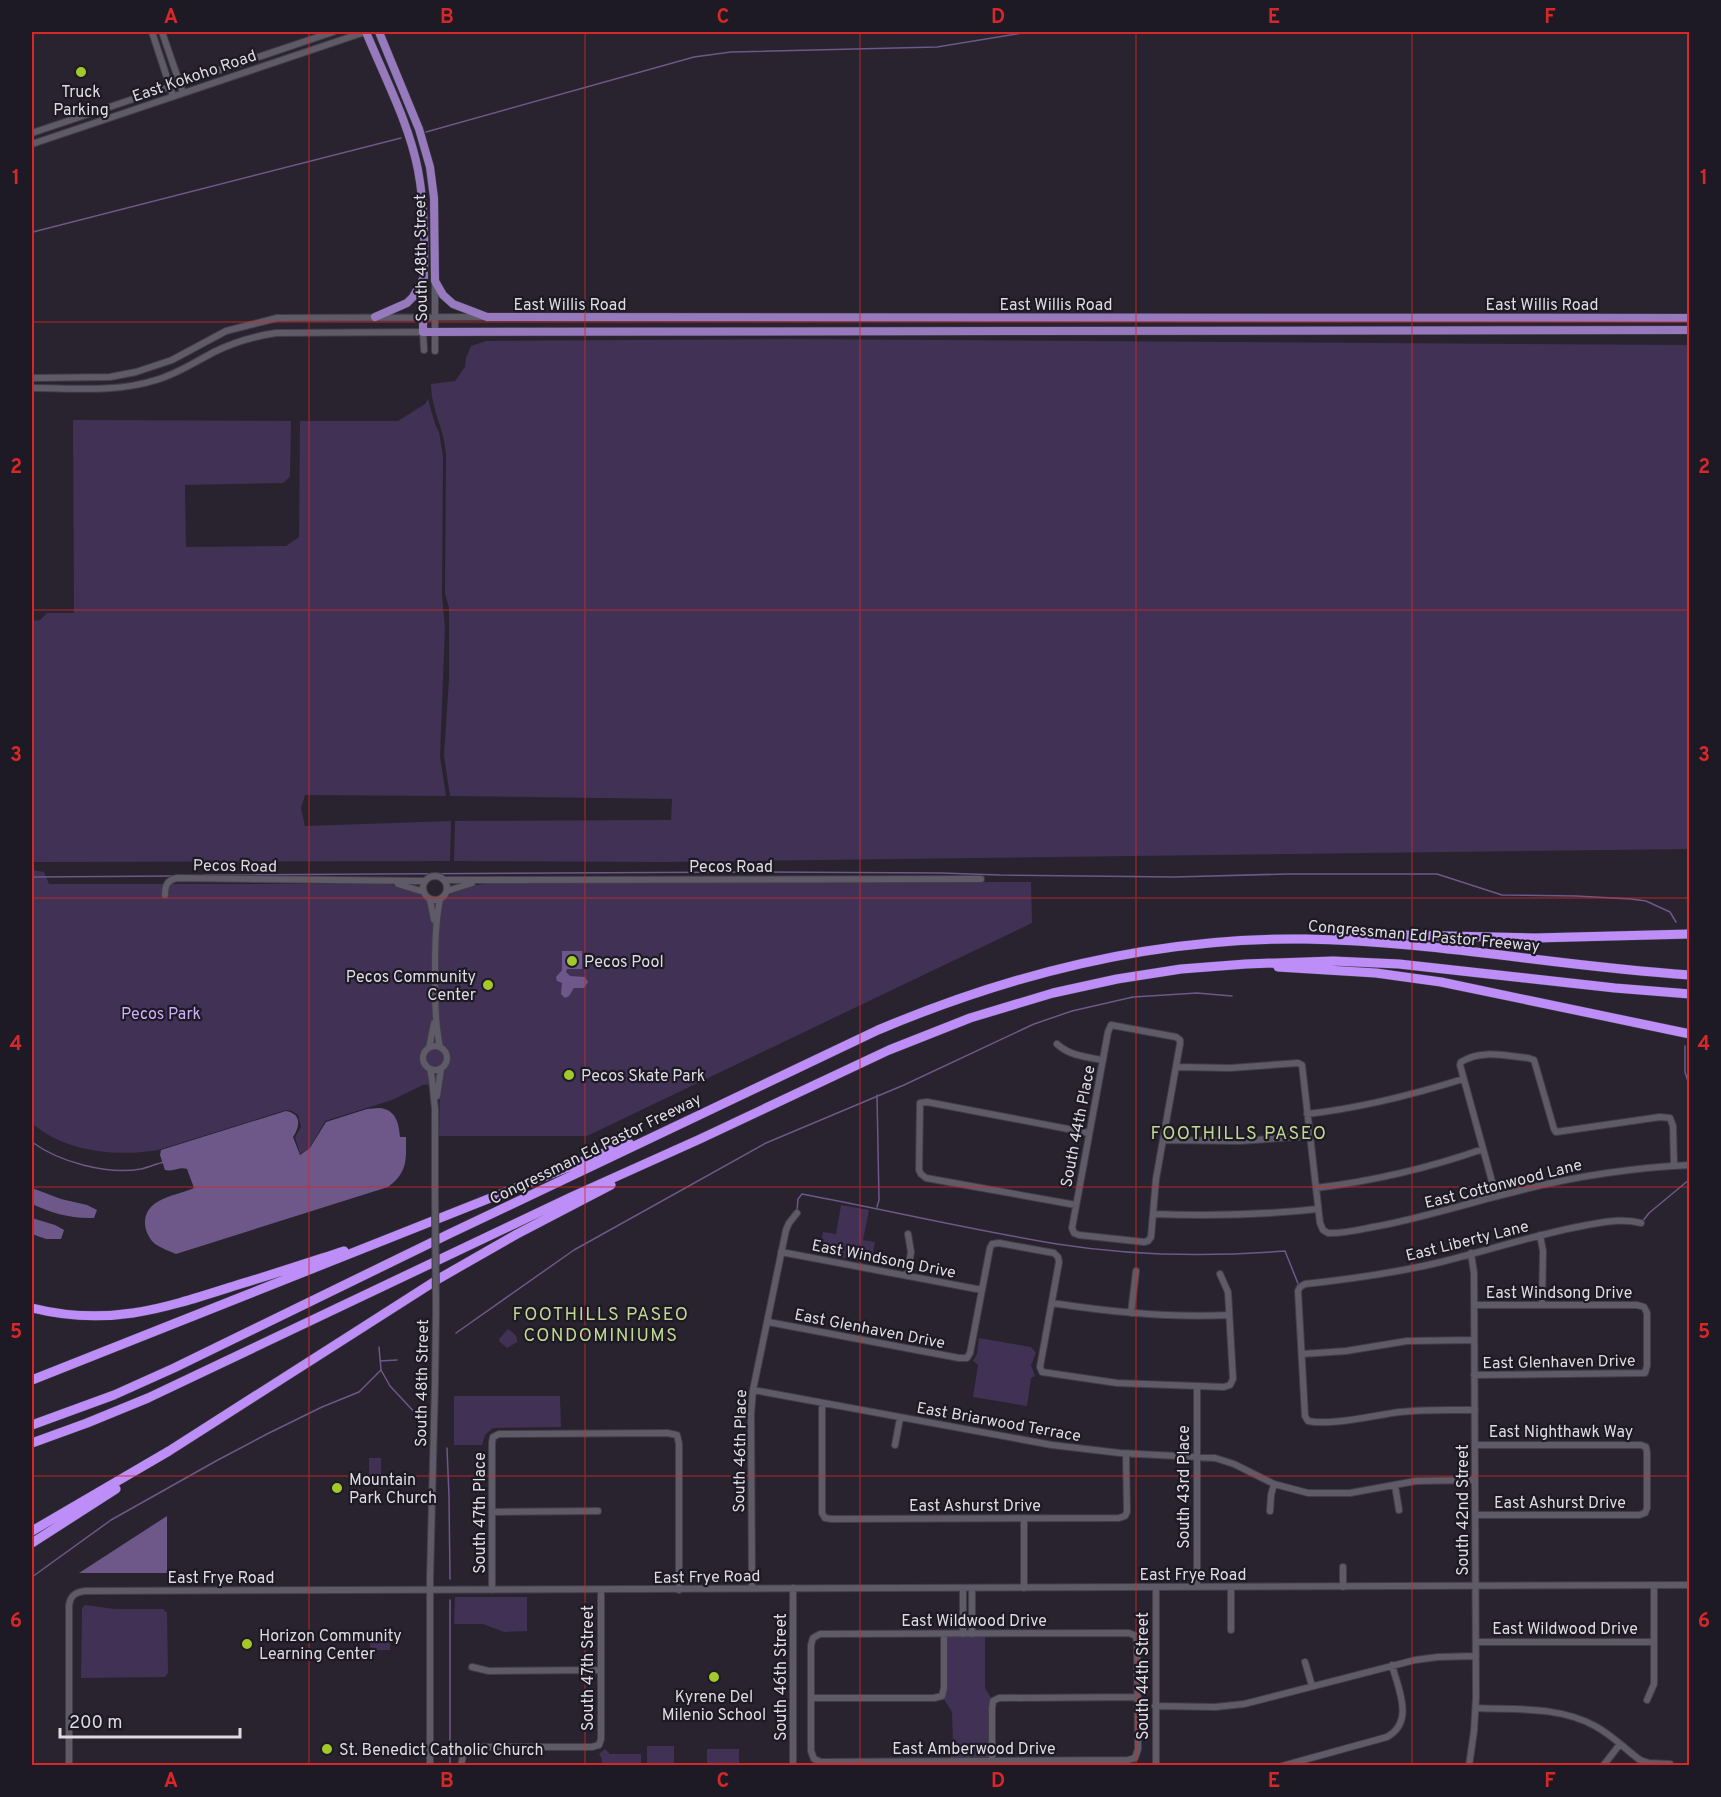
<svg xmlns="http://www.w3.org/2000/svg" width="1721" height="1797" font-family="Overpass,sans-serif">
	<rect width="100%" height="100%" fill="#28232f"/>
	<path fill="#413155" d="M786 339 1689 345V849L663 862 454 861 455 821 671 820 672 799 450 796 444 755 449 679V608L445 593 446 454C444 428 431 409 431 384L455 381 465 367 466 358 471 346 486 341Z
		M428 399 435 424 439 432 443 457 442 594 445 628 440 757 446 796 305 795 301 808 305 826 451 821 450 861 32 862V621L40 620 47 613H74L73 420 291 421 290 477 283 483 185 485 186 547 286 546 299 537 300 421H398L425 404Z
		M32 870 44 872 49 884H373C387 884 414 886 423 898H447C461 879 518 883 541 883L1031 882 1032 923 587 1136H439L440 1084 423 1085 392 1100 325 1121 310 1148 300 1154 295 1137 301 1127 298 1115 292 1111 286 1110 158 1150C117 1157 64 1152 32 1123Z
		M841 1205 869 1210 863 1240 875 1242 871 1263 819 1253 823 1232 836 1234Z
		M508 1329C513 1333 518 1335 517 1342L507 1348 500 1342 499 1339Z
		M979 1338 1031 1347 1036 1353 1031 1365 1035 1376 1031 1378 1027 1406 973 1397 978 1365 973 1361 977 1354Z
		M454 1396H560L561 1427 493 1428 485 1435 482 1445H454Z
		M369 1458H381V1478H369Z
		M455 1597H527V1631L504 1632 483 1624H454Z
		M85 1605 115 1609H163L167 1613 168 1673 165 1677 81 1678 82 1608Z
		M985 1633V1688L993 1701 992 1761 951 1762 950 1746 953 1745 952 1712 942 1696 944 1634Z
		M370 1636H390V1650H370Z
		M647 1746H674V1765H647Z
		M605 1749 610 1754H641V1765H602V1759L599 1754Z
		M707 1749H739V1765H707Z"/>
	<path fill="#6d5889" d="M562 951H582V969H567L566 972 570 976 585 977 588 982 584 988H574L569 996 565 998 561 994 562 983 557 981 556 977 562 970Z
		M379 1108C395 1109 399 1122 400 1137H406C406 1160 408 1172 388 1187L176 1254C169 1251 161 1248 155 1244 141 1231 141 1210 159 1201 169 1195 183 1193 194 1188L187 1169C180 1166 173 1172 165 1170L160 1155 161 1150 286 1111C302 1114 300 1126 293 1137L300 1155 310 1148 326 1122 367 1109Z
		M32 1188 61 1199 87 1205 97 1210 94 1218C71 1219 52 1213 32 1204Z
		M32 1218 55 1225 64 1230 61 1239H46L32 1234Z
		M167 1516V1573H79Z"/>
	<g fill="none" stroke-linecap="round" stroke-linejoin="round">
		<path stroke="#6d5889" stroke-width="1.5" d="M426 132 694 57 731 52 937 47 1028 32
			M33 232 401 138
			M204 875 752 872 941 873 1000 875 1174 877 1286 874H1437L1502 895 1576 896 1631 899 1646 901 1670 912 1676 922
			M32 877 175 876
			M1685 1046V1072L1690 1088
			M877 1095 879 1200 877 1207
			M32 1142C59 1162 107 1175 141 1169 149 1167 156 1164 164 1162
			M797 1211 798 1199 802 1194C887 1210 972 1230 1057 1244 1133 1256 1209 1257 1285 1251L1299 1286
			M1642 1222 1649 1213 1690 1179
			M456 1333 574 1250 766 1143 904 1085 1034 1024 1072 1011 1133 997 1197 993 1232 996
			M380 1361 397 1360
			M381 1370 390 1386 418 1416
			M447 1448 449 1496 450 1579
			M32 1577 111 1520 216 1461 267 1434 322 1407 359 1392 381 1370 379 1347
			M450 1600V1766"/>
		<defs>
			<path id="minor" d="M152 32 173 96
				M162 32 183 93
				M32 133 333 32
				M32 144 365 32
				M435 351V282
				M32 378 110 377 136 372 172 360 226 331 277 318 484 317
				M32 388C74 388 115 393 156 380 177 374 195 362 214 352 234 342 255 336 276 333L423 332 424 350
				M423 888a12 12 0 1 1 24 0a12 12 0 1 1-24 0Z
				M445 880 981 879
				M398 884 424 892
				M447 891 472 883
				M165 895C165 886 167 880 177 878L424 881
				M440 899C435 925 435 950 435 975 435 999 435 1023 440 1047
				M430 900 434 920
				M1111 1025 1176 1037 1180 1040V1044L1156 1179 1151 1237 1148 1241 1144 1242 1079 1235 1074 1233 1072 1228 1108 1032Z
				M1057 1044C1070 1056 1086 1057 1103 1060
				M423 1058a12 12 0 1 1 24 0a12 12 0 1 1-24 0Z
				M429 1048 434 1023
				M1177 1067 1230 1068 1298 1063 1302 1065 1320 1223 1323 1230 1328 1233C1342 1234 1358 1230 1373 1227 1419 1219 1464 1204 1510 1193 1569 1177 1629 1168 1690 1165
				M430 1069 432 1079 435 1109V1193
				M437 1096 441 1069
				M1307 1114C1361 1108 1412 1095 1463 1079
				M1163 1140 1240 1141 1309 1136
				M1316 1188C1373 1181 1429 1168 1483 1149
				M1496 1196 1460 1065 1461 1062C1481 1049 1506 1056 1528 1058L1534 1060 1554 1129 1556 1132 1660 1117 1670 1118 1673 1126 1674 1166
				M1076 1205 926 1178 921 1174 919 1170 920 1103 927 1102 1089 1133
				M1154 1214C1209 1216 1263 1215 1318 1209
				M1540 1235 1543 1251 1542 1305
				M781 1252 982 1290
				M907 1276 911 1252 908 1234
				M1052 1303C1110 1312 1170 1318 1229 1315
				M1474 1305H1637L1644 1307 1647 1313V1366L1645 1373 1474 1375
				M1131 1313 1136 1271
				M768 1322 959 1358H967L970 1353 990 1248 992 1244 999 1243 1054 1253 1058 1257 1059 1262 1040 1367 1042 1372 1117 1383 1224 1387 1230 1385 1233 1379 1228 1292 1220 1274
				M1302 1354 1346 1351 1407 1341 1474 1340
				M753 1390 1052 1445 1120 1453 1215 1458 1234 1464 1274 1484 1308 1493H1350L1416 1481 1475 1480
				M822 1404V1513L825 1518 832 1519 1119 1518 1125 1516 1127 1512 1126 1454
				M1475 1410C1450 1410 1425 1409 1400 1412 1375 1415 1332 1426 1308 1421L1305 1416 1298 1291 1300 1287 1305 1284C1351 1279 1396 1273 1441 1262 1490 1250 1537 1234 1587 1225 1605 1222 1623 1218 1641 1223
				M895 1445 900 1418
				M1475 1445H1641L1646 1447 1647 1453V1508L1645 1513 1639 1515H1475
				M1395 1485 1399 1510
				M1270 1511 1271 1495 1274 1484
				M493 1512 598 1511
				M1024 1518V1588
				M1343 1567V1587
				M1197 1587V1387
				M1231 1587V1630
				M963 1588V1634
				M972 1588V1634
				M752 1589 751 1414 753 1390 786 1230 789 1223 797 1213
				M492 1590V1443L493 1437 499 1434 667 1433 677 1435 679 1444V1590
				M1129 1633 1136 1636 1137 1643 1138 1749 1135 1758 1128 1760 821 1762 814 1759 811 1751V1645L813 1638 820 1634Z
				M1476 1642H1654
				M1305 1662 1312 1686
				M472 1667 489 1671 601 1670
				M811 1698H934L942 1696 944 1688V1634
				M1647 1700 1654 1684V1585
				M1155 1706 1215 1707 1244 1704 1415 1660 1438 1657 1476 1656
				M1476 1708C1516 1710 1559 1706 1595 1726 1612 1735 1625 1749 1640 1760L1649 1763 1670 1764
				M992 1761V1708L993 1701 999 1698 1138 1697
				M69 1766V1606C70 1596 75 1592 85 1591L1690 1585
				M430 1766V1579L435 1383 436 1310
				M461 1766 464 1750 473 1747H592L599 1745 601 1739V1590
				M793 1766V1588
				M1156 1766V1588
				M1282 1766 1387 1737C1415 1722 1398 1688 1392 1665
				M1469 1766 1474 1731 1476 1697 1474 1273 1471 1253
				M1603 1766 1620 1744"/>
			<path id="major" d="M366 32C384 76 409 123 418 170 428 223 423 278 423 332L1690 330
				M379 32 419 129 430 167 434 198 435 281 443 295 453 304 487 317 1690 318
				M375 317 407 303 413 297 423 279"/>
			<path id="highway" d="M1338 936 1357 934 1535 938 1690 934
				M1278 967 1376 973 1441 982 1690 1034
				M32 1308C108 1327 162 1309 234 1286 271 1275 307 1263 344 1251
				M32 1380 629 1143
				M32 1425 114 1395 174 1368 451 1233 878 1030C1013 973 1158 937 1305 939 1434 941 1561 967 1690 975
				M32 1443 87 1423 148 1398 571 1197 700 1139 889 1050 970 1018 1053 993 1117 979 1181 969 1246 964 1333 961 1399 964 1615 988 1690 994
				M32 1531 169 1451 440 1278 517 1234 611 1185
				M32 1543 116 1489"/>
		</defs>
		<use href="#minor" stroke="#423e48" stroke-width="8"/>
		<use href="#major" stroke="#423e48" stroke-width="9"/>
		<use href="#highway" stroke="#423e48" stroke-width="10"/>
		<use href="#minor" stroke="#5f5a67" stroke-width="6"/>
		<use href="#major" stroke="#9779bd" stroke-width="8"/>
		<use href="#highway" stroke="#bd8ef7" stroke-width="9"/>
		<defs>
			<path id="minor-bridge" d="M435 1193 436 1310"/>
		</defs>
		<use href="#minor-bridge" stroke="#423e48" stroke-width="8" stroke-linecap="butt"/>
		<use href="#minor-bridge" stroke="#5f5a67" stroke-width="6"/>
	</g>
	<path fill="none" stroke="#d62828" stroke-width="1.5" stroke-opacity="0.55" d="M309 32V1766M585 32V1766M860 32V1766M1136 32V1766M1412 32V1766M32 322H1690M32 610H1690M32 898H1690M32 1187H1690M32 1476H1690"/>
	<g fill="#a2c929" stroke="#1e1a25" stroke-width="2">
		<circle cx="81" cy="72" r="6"/>
		<circle cx="572" cy="961" r="6"/>
		<circle cx="488" cy="985" r="6"/>
		<circle cx="569" cy="1075" r="6"/>
		<circle cx="337" cy="1488" r="6"/>
		<circle cx="247" cy="1644" r="6"/>
		<circle cx="714" cy="1677" r="6"/>
		<circle cx="327" cy="1749" r="6"/>
	</g>
	<g text-anchor="middle" stroke-width="4.5" stroke-linejoin="round" paint-order="stroke">
		<g font-size="16" fill="#dedbe3" stroke="#1e1a25">
			<text transform="translate(194 75) rotate(-19)" y="6">East Kokoho Road</text>
			<text transform="translate(420 258) rotate(-91)" y="6">South 48th Street</text>
			<text x="570" y="310">East Willis Road</text>
			<text x="1056" y="310">East Willis Road</text>
			<text x="1542" y="310">East Willis Road</text>
			<text transform="translate(235 865) rotate(1)" y="6">Pecos Road</text>
			<text x="731" y="872">Pecos Road</text>
			<text transform="translate(1424 935) rotate(5)" y="6">Congressman Ed Pastor Freeway</text>
			<text transform="translate(1077 1126) rotate(-79)" y="6">South 44th Place</text>
			<text transform="translate(595 1148) rotate(-26)" y="6">Congressman Ed Pastor Freeway</text>
			<text transform="translate(1503 1183) rotate(-14)" y="6">East Cottonwood Lane</text>
			<text transform="translate(1467 1240) rotate(-14)" y="6">East Liberty Lane</text>
			<text transform="translate(884 1258) rotate(11)" y="6">East Windsong Drive</text>
			<text x="1559" y="1298">East Windsong Drive</text>
			<text transform="translate(870 1328) rotate(11)" y="6">East Glenhaven Drive</text>
			<text transform="translate(1559 1361) rotate(-1)" y="6">East Glenhaven Drive</text>
			<text transform="translate(421 1383) rotate(-89)" y="6">South 48th Street</text>
			<text transform="translate(999 1421) rotate(10)" y="6">East Briarwood Terrace</text>
			<text x="1561" y="1437">East Nighthawk Way</text>
			<text transform="translate(739 1451) rotate(-89)" y="6">South 46th Place</text>
			<text transform="translate(1183 1487) rotate(-90)" y="6">South 43rd Place</text>
			<text x="1560" y="1508">East Ashurst Drive</text>
			<text x="975" y="1511">East Ashurst Drive</text>
			<text transform="translate(1462 1510) rotate(-90)" y="6">South 42nd Street</text>
			<text transform="translate(479 1513) rotate(-90)" y="6">South 47th Place</text>
			<text x="1193" y="1580">East Frye Road</text>
			<text transform="translate(707 1576) rotate(-1)" y="6">East Frye Road</text>
			<text x="221" y="1583">East Frye Road</text>
			<text x="974" y="1626">East Wildwood Drive</text>
			<text x="1565" y="1634">East Wildwood Drive</text>
			<text transform="translate(587 1668) rotate(-90)" y="6">South 47th Street</text>
			<text transform="translate(1142 1676) rotate(-90)" y="6">South 44th Street</text>
			<text transform="translate(780 1677) rotate(-90)" y="6">South 46th Street</text>
			<text x="974" y="1754">East Amberwood Drive</text>
		</g>
		<g font-size="16" fill="#dedbe3" stroke="#1e1a25" text-anchor="start">
			<text x="81" y="97" text-anchor="middle">Truck<tspan x="81" dy="18">Parking</tspan></text>
			<text x="584" y="967">Pecos Pool</text>
			<text x="476" y="982" text-anchor="end">Pecos Community<tspan x="476" dy="18">Center</tspan></text>
			<text x="581" y="1081">Pecos Skate Park</text>
			<text x="349" y="1485">Mountain<tspan x="349" dy="18">Park Church</tspan></text>
			<text x="259" y="1641">Horizon Community<tspan x="259" dy="18">Learning Center</tspan></text>
			<text x="714" y="1702" text-anchor="middle">Kyrene Del<tspan x="714" dy="18">Milenio School</tspan></text>
			<text x="339" y="1755">St. Benedict Catholic Church</text>
		</g>
		<g font-size="16" fill="#ceadfa" stroke="#1e1a25">
			<text x="161" y="1019">Pecos Park</text>
		</g>
		<g font-size="18" letter-spacing="1.5" fill="#c2da90" stroke="#1e1a25">
			<text x="1239" y="1139">FOOTHILLS PASEO</text>
			<text x="601" y="1320">FOOTHILLS PASEO<tspan x="601" dy="21">CONDOMINIUMS</tspan></text>
		</g>
	</g>
	<rect width="1721" height="1797" fill="none" stroke="#1e1a25" stroke-width="66"/>
	<path d="M60 1728v9h180v-9" fill="none" stroke="#dedbe3" stroke-width="3"/>
	<text x="69" y="1728" font-size="18" fill="#dedbe3" stroke="#1e1a25" stroke-width="4.5" paint-order="stroke">200 m</text>
	<rect x="33" y="33" width="1655" height="1731" fill="none" stroke="#d62828" stroke-width="2"/>
	<g font-size="20" text-anchor="middle" font-weight="bold" fill="#d62828">
		<text x="171" y="23">A</text>
		<text x="447" y="23">B</text>
		<text x="723" y="23">C</text>
		<text x="998" y="23">D</text>
		<text x="1274" y="23">E</text>
		<text x="1550" y="23">F</text>
		<text x="16" y="184">1</text>
		<text x="1704" y="184">1</text>
		<text x="16" y="473">2</text>
		<text x="1704" y="473">2</text>
		<text x="16" y="761">3</text>
		<text x="1704" y="761">3</text>
		<text x="16" y="1050">4</text>
		<text x="1704" y="1050">4</text>
		<text x="16" y="1338">5</text>
		<text x="1704" y="1338">5</text>
		<text x="16" y="1627">6</text>
		<text x="1704" y="1627">6</text>
		<text x="171" y="1787">A</text>
		<text x="447" y="1787">B</text>
		<text x="723" y="1787">C</text>
		<text x="998" y="1787">D</text>
		<text x="1274" y="1787">E</text>
		<text x="1550" y="1787">F</text>
	</g>
</svg>
